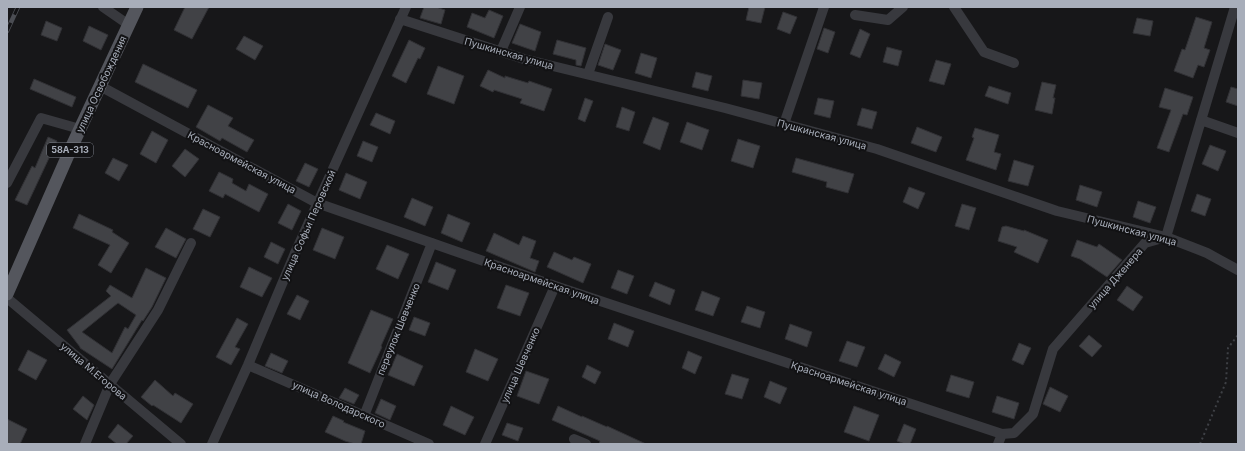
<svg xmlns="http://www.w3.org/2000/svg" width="1245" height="451" font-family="Inter,sans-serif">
	<rect width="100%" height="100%" fill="#171719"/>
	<path fill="#414246" stroke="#313135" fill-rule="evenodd" d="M185 7H209L192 39 174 30Z
		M424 7H436L445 10 441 24 420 18Z
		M749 7H765L761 23 746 20Z
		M489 10 503 16 494 38 467 27 472 13 485 18Z
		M783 12 797 17 790 34 777 29Z
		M1196 17 1212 22 1204 48 1210 50 1204 67 1198 65 1193 78 1174 71 1182 49 1185 50Z
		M1137 18 1153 21 1150 36 1133 33Z
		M46 21 62 28 57 41 41 35Z
		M520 24 541 32 535 51 512 43Z
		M89 26 108 35 101 50 83 41Z
		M824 28 835 32 828 53 817 49Z
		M860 29 870 34 860 58 850 54Z
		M244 36 263 46 255 60 236 49Z
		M409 40 425 48 420 59 418 58 406 83 392 76Z
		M557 40 586 48 581 66 576 65V60L553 54Z
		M605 44 621 50 613 70 598 65Z
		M887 47 902 51 898 66 883 62Z
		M641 53 657 58 651 78 635 73Z
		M936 60 951 64 944 85 929 81Z
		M143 64 197 90 188 108 135 82Z
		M438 66 464 76 454 104 427 94Z
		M488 70 505 78V76L528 83 529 81 552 89 544 111 520 103 522 99 494 90 493 92 480 86Z
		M696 72 712 76 708 91 692 87Z
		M34 79 76 97 72 107 30 89Z
		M743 80 762 83 759 99 741 96Z
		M1042 82 1056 85 1053 98H1055L1052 114 1035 110Z
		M989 86 1011 93 1008 104 985 96Z
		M1231 87 1238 89V106L1226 102Z
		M1165 88 1193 97 1187 115 1183 114 1169 152 1157 148 1171 110 1159 107Z
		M585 98 593 101 585 122 578 119Z
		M818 98 834 101 830 118 814 114Z
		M208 105 233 118 228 126 254 140 247 152 222 138 220 141 196 127Z
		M622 107 635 112 629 131 616 127Z
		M862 108 877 112 872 129 857 125Z
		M376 113 395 121 390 134 370 125Z
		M653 117 669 123 660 150 643 143Z
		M687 122 709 130 702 150 680 142Z
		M917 127 942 137 936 152 911 143Z
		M975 128 999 135 994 152 1001 154 996 170 966 160 974 138 972 137Z
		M152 131 168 140 156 163 140 154Z
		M48 137 57 141 27 205 15 200 32 166 35 168Z
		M738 139 760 146 753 168 731 161Z
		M363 141 378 147 372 162 357 156Z
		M1210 145 1226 151 1218 171 1202 164Z
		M185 149 199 159 185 177 172 166Z
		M113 158 128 165 119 181 105 173Z
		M796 158 854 174 848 193 826 187 827 182 792 172Z
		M1014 160 1034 166 1028 186 1008 181Z
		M305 163 318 169 309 187 296 181Z
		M219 172 233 179 232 183 246 191 249 184 268 194 259 212 225 194 223 198 209 191Z
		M346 173 367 182 360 199 339 190Z
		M1080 185 1102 192 1097 207 1076 200Z
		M909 187 925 193 918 209 903 202Z
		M1197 194 1211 199 1205 216 1191 211Z
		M412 198 433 207 425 226 404 217Z
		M1138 201 1156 207 1150 223 1133 217Z
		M288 204 301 211 292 230 278 223Z
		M962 204 976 208 969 230 955 226Z
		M203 209 220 217 210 237 193 229Z
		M79 214 113 230 112 232 129 243 111 273 98 265 110 245 73 228Z
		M448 214 470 223 462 242 441 233Z
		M1006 226 1024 231V230L1048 240 1038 263 1014 252 1017 247 998 241 1002 227Z
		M166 228 186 239 176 258 155 247Z
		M322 228 344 237 335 259 313 250Z
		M494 233 519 245 523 236 536 241 530 258 539 261 535 272 486 251Z
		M1077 240 1097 247 1099 244 1122 260 1107 277 1080 259 1071 256Z
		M271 242 285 249 278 264 264 257Z
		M387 245 409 254 398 279 376 269Z
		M554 252 572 260 574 257 591 264 583 283 547 267Z
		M436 262 456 270 448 290 428 282Z
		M249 267 272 278 262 297 240 287Z
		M146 268 166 278 152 307 143 321 142 320 112 369 80 348V347L67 330 111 296 106 291 110 285 132 298ZM118 303 136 315 128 329 125 327 112 353 82 332Z
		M618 270 634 276 627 294 611 288Z
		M655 282 675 290 670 305 649 296Z
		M506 285 529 293 520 316 497 308Z
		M1127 286 1143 297 1133 311 1117 300Z
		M702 291 720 298 713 316 695 310Z
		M297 295 309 301 300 320 287 314Z
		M747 306 765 312 760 328 741 322Z
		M371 310 393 319 381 346 382 347 370 373 348 363Z
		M414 317 430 323 425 336 409 330Z
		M237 318 248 324 235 347 240 349 231 365 216 357Z
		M614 323 634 331 628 347 608 339Z
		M790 324 812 332 807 347 785 339Z
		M1089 335 1102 346 1092 357 1079 346Z
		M847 341 865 347 857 367 839 361Z
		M1019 343 1031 348 1023 365 1012 360Z
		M475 349 498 359 488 381 466 372Z
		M28 350 47 360 36 380 18 370Z
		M688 351 702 357 695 374 682 368Z
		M271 353 288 361 282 373 265 366Z
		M397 354 423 366 414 386 388 375Z
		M885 354 901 362 894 377 878 369Z
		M587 365 601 372 595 384 582 377Z
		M526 371 549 379 539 404 517 396Z
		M732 374 749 379 742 399 725 394Z
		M951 375 974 382 969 398 946 391Z
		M155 380 173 396 175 393 193 404 181 423 153 405 152 406 141 397Z
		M770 381 787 388 780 404 764 397Z
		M1050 387 1068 396 1060 412 1043 404Z
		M345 388 359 395 354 404 339 398Z
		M83 396 94 405 87 420 73 409Z
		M997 396 1019 403 1014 419 992 412Z
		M381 399 396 406 390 420 375 413Z
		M451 406 474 417 465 435 443 425Z
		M558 406 582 417V416L607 427V426L646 444H599L600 441 552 420Z
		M854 406 879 415 869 441 844 432Z
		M333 416 344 421 343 422 365 431 361 444H355L345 441 325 432Z
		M7 419 27 429 20 444H7Z
		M507 423 523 428 518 441 502 435Z
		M118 424 133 436 126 444H117L108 437Z
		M904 424 916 429 910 444H905L897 441Z"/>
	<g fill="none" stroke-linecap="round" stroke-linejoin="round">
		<path stroke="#3e4045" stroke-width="2" stroke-dasharray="2 3" stroke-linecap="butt" d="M1200 444 1226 382 1228 348 1238 335"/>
		<path stroke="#38393e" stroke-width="10" d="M103 7 129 25
			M954 7 984 52 1014 63
			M855 15 888 20 903 7
			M400 19 524 59 725 108 877 149 1057 211 1166 237 1207 253 1238 270
			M501 51 520 7
			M588 74 608 17
			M100 86 317 203 555 286 1002 434
			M1201 120 1238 133
			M784 124 824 7
			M7 183 41 118 80 129
			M7 298 181 444
			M248 365 429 444
			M364 416 432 243
			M574 439 586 444
			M85 444 110 384 158 310 191 243
			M212 444 248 365 295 253 406 7
			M485 444 555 286
			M998 444 1002 434 1014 433 1033 414 1053 349 1145 243 1166 237 1235 7"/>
		<path stroke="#54565d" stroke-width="13" d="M7 294 72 146 137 7"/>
		<defs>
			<path id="rail" d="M7 31 18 7"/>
		</defs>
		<use href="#rail" stroke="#4b4d53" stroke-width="4.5"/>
		<use href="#rail" stroke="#121214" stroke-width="3" stroke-dasharray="9" stroke-linecap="butt"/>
	</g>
	<g text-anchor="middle" stroke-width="4" stroke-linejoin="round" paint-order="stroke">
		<rect fill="#121214" stroke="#7b7f88" stroke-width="1" x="47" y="143" width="46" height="14" rx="3"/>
		<g font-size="9" font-weight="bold" fill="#a8aeba">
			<text x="70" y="153">58А-313</text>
		</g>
		<g font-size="10" fill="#a8aeba" stroke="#121214">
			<text transform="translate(509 53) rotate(16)" y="4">Пушкинская улица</text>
			<text transform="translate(101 84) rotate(-65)" y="4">улица Освобождения</text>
			<text transform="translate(822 134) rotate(15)" y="4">Пушкинская улица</text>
			<text transform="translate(242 162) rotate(28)" y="4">Красноармейская улица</text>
			<text transform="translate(308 225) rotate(-66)" y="4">улица Софьи Перовской</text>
			<text transform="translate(1132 230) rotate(15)" y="4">Пушкинская улица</text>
			<text transform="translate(1115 278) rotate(-49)" y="4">улица Дженера</text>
			<text transform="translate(542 281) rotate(19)" y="4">Красноармейская улица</text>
			<text transform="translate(398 329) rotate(-68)" y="4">переулок Шевченко</text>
			<text transform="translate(520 365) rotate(-66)" y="4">улица Шевченко</text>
			<text transform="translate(94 371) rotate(40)" y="4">улица М.Егорова</text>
			<text transform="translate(849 383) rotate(18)" y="4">Красноармейская улица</text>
			<text transform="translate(339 404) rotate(24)" y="4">улица Володарского</text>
		</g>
	</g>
	<rect width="1245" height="451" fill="none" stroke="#a8aeba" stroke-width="16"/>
</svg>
